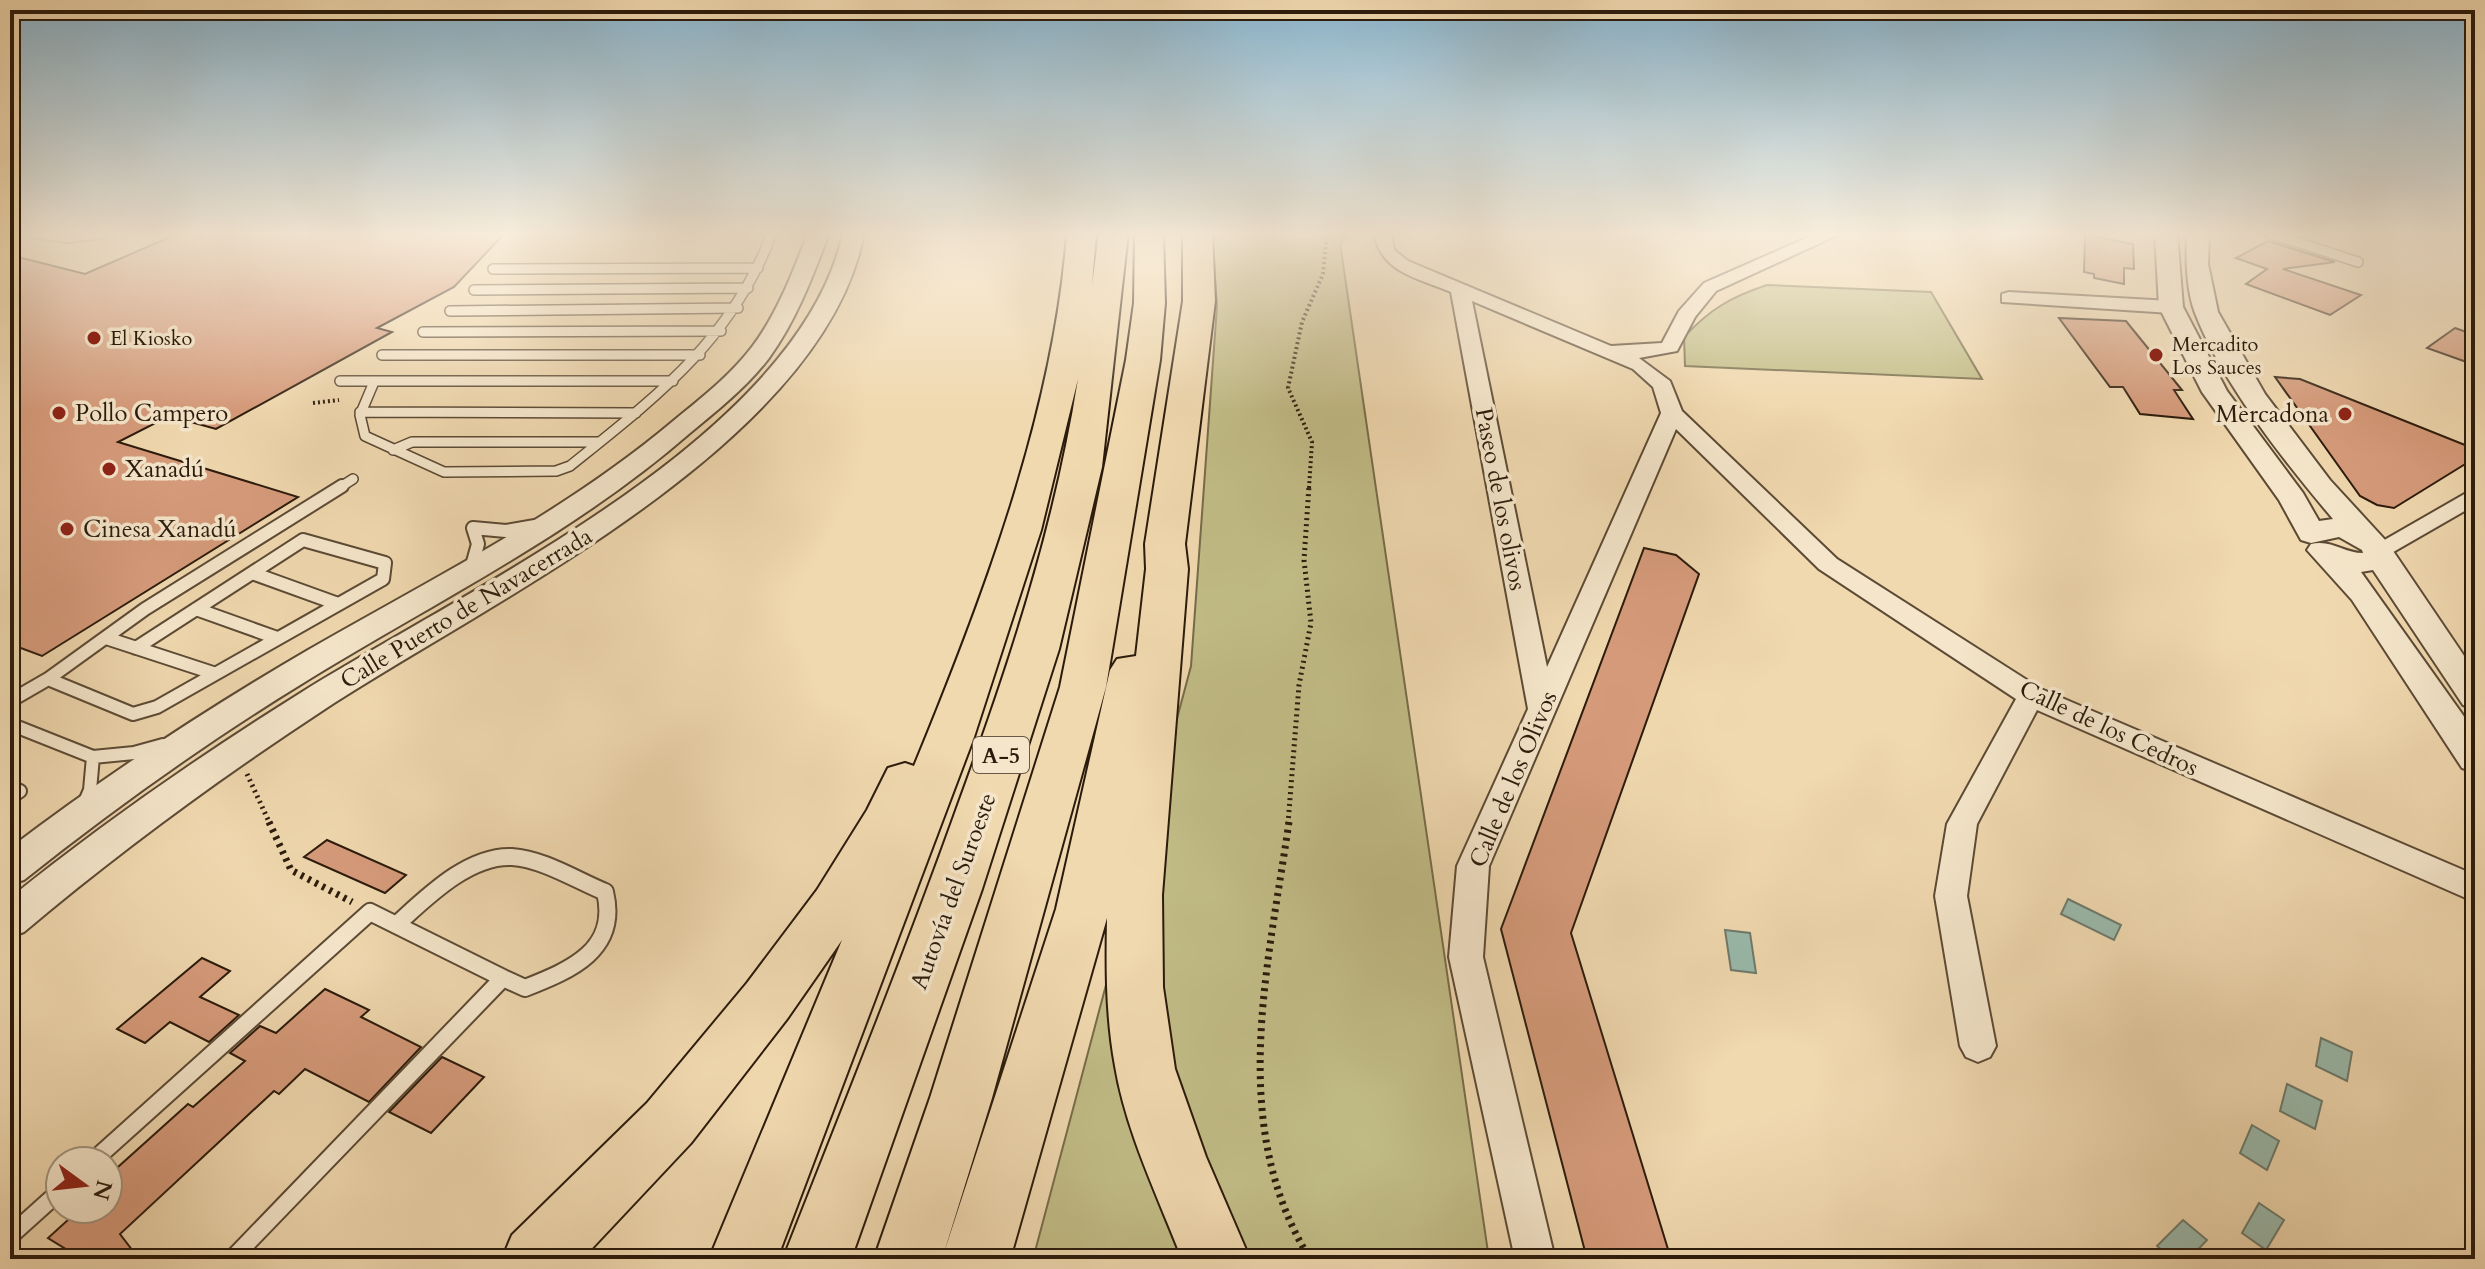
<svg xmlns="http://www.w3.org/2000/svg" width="2485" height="1269" font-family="Cardo,serif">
	<rect width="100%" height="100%" fill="#f0d8af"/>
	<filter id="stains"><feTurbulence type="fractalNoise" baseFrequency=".0025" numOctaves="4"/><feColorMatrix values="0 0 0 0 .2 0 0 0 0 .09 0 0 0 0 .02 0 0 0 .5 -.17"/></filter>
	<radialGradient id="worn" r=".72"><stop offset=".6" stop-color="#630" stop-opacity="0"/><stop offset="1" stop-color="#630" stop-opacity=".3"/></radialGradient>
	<path fill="#c1bc86" stroke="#766c49" stroke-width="2" d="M1212 233H1350L1340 243 1489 1259H1033L1191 666 1217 306Z
		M1767 285 1931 292 1982 379 1685 366 1684 337C1710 309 1731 297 1767 285Z"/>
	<path fill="#9abaac" stroke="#6e7a6c" stroke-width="2" d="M2068 899 2121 925 2114 940 2061 914Z
		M1725 930 1750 933 1756 973 1731 970Z
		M2321 1038 2352 1052 2347 1081 2316 1066Z
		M2287 1084 2322 1101 2315 1129 2280 1111Z
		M2252 1125 2279 1141 2267 1170 2240 1153Z
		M2259 1203 2284 1220 2266 1250 2242 1233Z
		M2183 1220 2207 1240 2189 1259H2173L2157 1246Z"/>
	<path fill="#d69b7b" stroke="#2b1b0c" stroke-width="2" d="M177 234H504L454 287 377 328 392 332 216 429 169 416 118 442 298 497 42 656 10 644V255L85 274Z
		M2085 235 2133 244 2134 269 2124 268V284L2094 278V274L2084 272Z
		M2268 241 2335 262 2283 269 2361 295 2330 315 2246 284 2267 269 2236 258Z
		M2059 318 2126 321 2182 390H2174L2193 419 2140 414 2123 387H2110Z
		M2455 328 2475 335V365L2427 348Z
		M2275 377 2300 379 2475 449V458L2394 508 2377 505 2360 496Z
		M1644 548 1676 555 1699 574 1571 933 1671 1259H1587L1501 929Z
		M327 840 406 875 385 893 304 857Z
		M202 958 230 971 200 997 239 1015 209 1042 170 1022 145 1043 117 1029Z
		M325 989 369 1010 361 1017 421 1047 369 1102 305 1069 279 1094 274 1091 120 1234 139 1259H82L48 1238 80 1209H108V1176L188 1104 193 1107 245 1061 230 1053 260 1026 276 1033Z
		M442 1057 484 1077 431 1133 389 1112Z"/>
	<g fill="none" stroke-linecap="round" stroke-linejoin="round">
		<defs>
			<path id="service-far2" d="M34 233 68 238 105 233
				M2269 233 2358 262
				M493 269 758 268
				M474 290 748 288
				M450 311 738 308
				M423 332 721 331
				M382 355H700
				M340 381H673
				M374 382 360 415 365 436 444 472 556 471 570 466C656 397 732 340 772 233
				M360 412 636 413
				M393 450 412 442H600
				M339 488 353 479"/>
			<path id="service-far1" d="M471 569 478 544 473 528 506 531 535 526
				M252 573 338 604
				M196 609 277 638
				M106 638 213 673
				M48 679 133 714 157 707 383 579 385 563 303 540 136 648
				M10 701 48 679 145 609 342 486
				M10 724 93 757 134 753 163 745
				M10 787 20 791 10 798
				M84 804 90 790 93 757"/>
			<path id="service" d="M396 925C426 898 468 855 512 857 543 859 576 880 605 892 619 950 571 970 525 988L503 978
				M93 1161 370 912 503 978 232 1259
				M10 1236 60 1191"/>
			<path id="minor" d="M1374 233H1391L1394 250 1408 261 1611 346 1662 343 1679 311 1704 283 1818 233H1842L1716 291 1695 317 1677 351 1639 358 1670 381 1682 411 1837 559 2041 689 2475 875V902L2037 710 1977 824 1967 896 1996 1046 1990 1057 1978 1062 1966 1057 1960 1046 1935 896 1947 824 2016 699 1819 569 1676 429 1489 866 1483 957 1555 1259H1515L1449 957 1457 866 1528 709 1451 292C1418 278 1381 273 1374 233ZM1472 301 1633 369 1653 387 1661 413 1547 667Z
				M2009 292 2171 301 2180 307 2171 313 2002 302V294Z
				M2475 488V505L2388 555 2379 557 2367 550Z"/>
			<path id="tertiary" d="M808 233H829C813 276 796 321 769 358 747 387 718 410 690 433 572 536 432 603 300 685 204 744 112 810 24 880L10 884V848C105 776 205 710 308 650 433 578 561 515 672 422 700 399 730 376 752 347 777 314 793 272 808 233Z
				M843 233H864C825 443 490 601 325 709 220 778 120 851 24 932L10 937V898C103 823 201 755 302 692 466 589 799 437 843 233Z
				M2155 233H2177L2183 307 2227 391 2303 493 2319 521 2333 519C2285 462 2222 383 2195 313 2186 289 2186 259 2187 233H2209L2208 264 2218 312 2265 394 2330 480 2387 542 2475 672V709L2463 705 2373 570 2361 572 2475 732V772L2462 768 2352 600 2307 550 2311 544C2331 539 2344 553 2363 553L2362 550 2339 537 2311 543 2301 540 2279 500 2202 392 2159 307Z"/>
			<path id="motorway" d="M1067 233H1096L1092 285 1099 233H1128L1102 467 1059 649 982 889 851 1259H783C843 1107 904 956 959 802 1010 662 1055 526 1078 379L1041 530 974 737 777 1259H709L842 940 787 1019 691 1143 582 1259H502L512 1235 647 1103 747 983 817 890 867 810 888 768 905 763 914 766C982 601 1054 412 1067 233Z
				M1135 233H1163L1165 303 1160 360 1106 687 992 1098 942 1259H874L930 1098 1060 687 1126 360 1134 303Z
				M1183 233H1212L1215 301 1185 544 1188 569 1162 895 1163 987 1175 1069 1206 1157 1250 1259H1182C1158 1197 1126 1132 1115 1066 1106 1017 1106 968 1107 918L1010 1259H942L1056 909 1110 670 1117 659 1136 656 1146 569 1145 544 1183 301Z"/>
		</defs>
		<use href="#service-far2" stroke="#5c4a35" stroke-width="12"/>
		<use href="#service-far1" stroke="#5c4a35" stroke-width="16"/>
		<use href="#service" stroke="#5c4a35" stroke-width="20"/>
		<use href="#minor" stroke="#5c4a35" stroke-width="4"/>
		<use href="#tertiary" stroke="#5c4a35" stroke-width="4"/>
		<use href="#motorway" stroke="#2b1b0c" stroke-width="4"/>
		<path stroke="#2b1b0c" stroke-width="4" stroke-dasharray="2 3" stroke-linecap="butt" d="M313 403 339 400
			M1309 488 1312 442 1288 388 1302 322 1323 274 1327 233"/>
		<path stroke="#2b1b0c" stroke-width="5" stroke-dasharray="2 4" stroke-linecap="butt" d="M247 774 270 824
			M1288 824 1299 685 1311 623 1304 560 1309 486"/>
		<path stroke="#2b1b0c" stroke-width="7" stroke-dasharray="3 5" stroke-linecap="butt" d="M269 822 291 870 352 902
			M1289 822C1268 968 1227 1125 1310 1259"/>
		<use href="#service-far2" stroke="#f5e6cb" stroke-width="9"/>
		<use href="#service-far1" stroke="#f5e6cb" stroke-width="12"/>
		<use href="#service" stroke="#f5e6cb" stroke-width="16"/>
		<use href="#minor" fill="#f5e6cb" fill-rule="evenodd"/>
		<use href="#tertiary" fill="#f5e6cb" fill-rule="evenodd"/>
		<use href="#motorway" fill="#f0d8af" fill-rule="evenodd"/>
	</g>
	<linearGradient id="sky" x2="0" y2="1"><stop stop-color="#89b6d0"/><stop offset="0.57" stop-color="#f8eddb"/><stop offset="1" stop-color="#f8eddb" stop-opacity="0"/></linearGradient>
	<rect width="2485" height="411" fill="url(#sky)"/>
	<g fill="#8f2418" stroke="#f5e6cb" stroke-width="3">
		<circle cx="94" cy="338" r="8"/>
		<circle cx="2156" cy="355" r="8"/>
		<circle cx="59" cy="413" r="8"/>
		<circle cx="2345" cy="414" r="8"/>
		<circle cx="109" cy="469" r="8"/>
		<circle cx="67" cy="529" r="8"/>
	</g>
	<g text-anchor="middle" stroke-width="7" stroke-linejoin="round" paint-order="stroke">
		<g font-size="20" fill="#2b1b0c" stroke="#f5e6cb" text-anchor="start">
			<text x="110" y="345">El Kiosko</text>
			<text x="2172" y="351">Mercadito<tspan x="2172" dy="23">Los Sauces</tspan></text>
		</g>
		<rect fill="#f5e6cb" stroke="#685845" stroke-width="2" x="973" y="737" width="56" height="36" rx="6"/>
		<g font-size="22" font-weight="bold" fill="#2b1b0c">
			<text x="1001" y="763">A-5</text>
		</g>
		<g font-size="24" fill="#2b1b0c" stroke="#f5e6cb" text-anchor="start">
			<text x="75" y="421">Pollo Campero</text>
			<text x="2329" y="422" text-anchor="end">Mercadona</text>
			<text x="125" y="477">Xanadú</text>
			<text x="83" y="537">Cinesa Xanadú</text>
		</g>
		<g font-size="24" fill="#2b1b0c" stroke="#f5e6cb">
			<text transform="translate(1501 499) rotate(79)" y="8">Paseo de los olivos</text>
			<text transform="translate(466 608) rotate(-31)" y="8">Calle Puerto de Navacerrada</text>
			<text transform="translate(2109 728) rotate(25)" y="8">Calle de los Cedros</text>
			<text transform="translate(1513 779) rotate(-67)" y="8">Calle de los Olivos</text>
			<text transform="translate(953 891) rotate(-70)" y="8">Autovía del Suroeste</text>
		</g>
	</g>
	<rect width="2485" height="1269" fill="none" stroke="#f0d8af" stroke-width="40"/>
	<rect x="12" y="12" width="2461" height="1245" fill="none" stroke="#2b1b0c" stroke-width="4"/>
	<rect x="20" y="20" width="2445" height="1229" fill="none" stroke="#2b1b0c" stroke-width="2"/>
	<g transform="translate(84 1185) rotate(105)"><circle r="38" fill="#f5e6cb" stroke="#a4957f" stroke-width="2"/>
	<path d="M0-6L14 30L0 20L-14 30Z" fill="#8f2418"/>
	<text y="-12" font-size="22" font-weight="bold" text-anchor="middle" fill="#2b1b0c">N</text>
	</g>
	<rect width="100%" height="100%" filter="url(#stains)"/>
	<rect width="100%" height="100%" fill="url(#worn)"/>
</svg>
